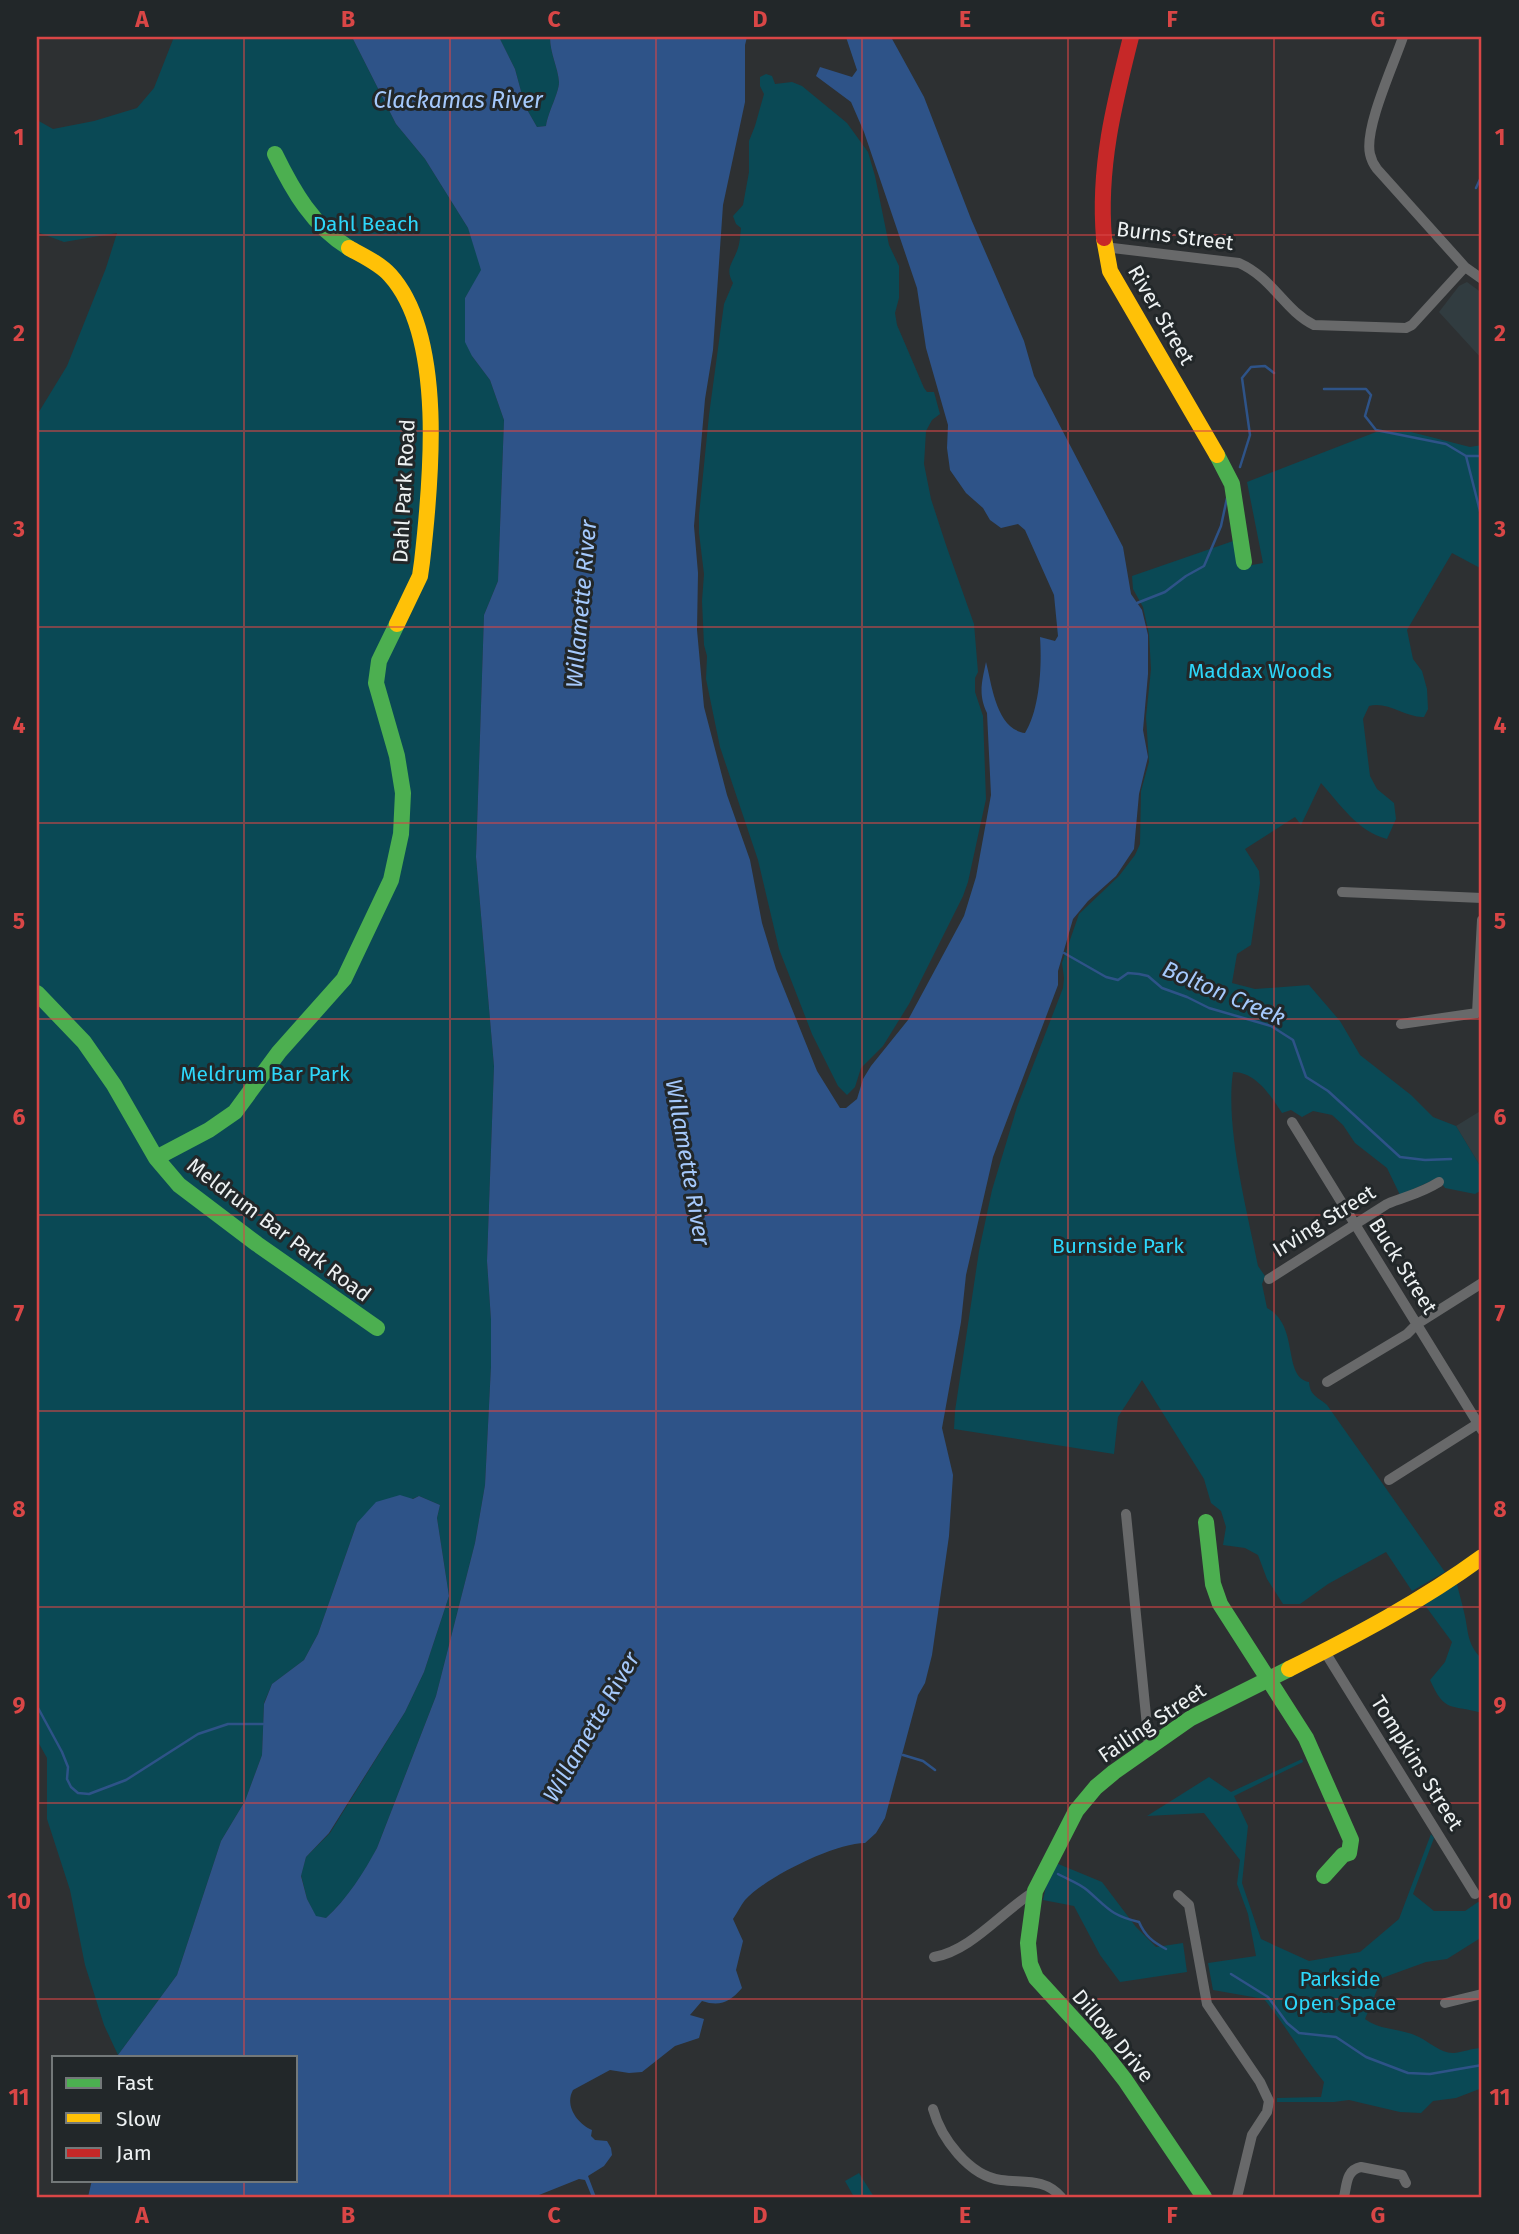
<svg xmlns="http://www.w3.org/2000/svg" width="1519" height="2234" font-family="'Fira Sans',sans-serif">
	<rect width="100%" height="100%" fill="#2d3032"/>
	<path fill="#313c40" d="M1467 282 1482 293V359L1439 312 1459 286Z
		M1482 1110V1169L1456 1126Z"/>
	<path fill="#0a4955" d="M174 37H352L396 124 425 159 468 228 482 270 465 298 472 356 490 380 504 420 498 581 484 615 476 857 494 1066 487 1261 491 1320V1366L485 1485 475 1543 436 1696 377 1848C364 1873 347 1899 326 1918L316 1917 307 1899 301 1875 306 1857 330 1833 405 1712 424 1672 449 1596 437 1518 440 1505 419 1496 357 1523 318 1634 304 1660 272 1684 264 1703 262 1755 245 1801 221 1841 177 1975 118 2055 104 2025 85 1965 70 1890 47 1819V1758L37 1740V415L67 366 106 268 117 233 64 242 37 232V120L53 129 94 121 137 108 154 88Z
		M499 37H550C550 54 558 67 559 82 559 93 548 112 546 126L537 127 525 106 515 69Z
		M766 74 772 76 775 84 792 82 802 86 847 123 868 152 875 176 889 245 899 266V298L895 313 897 325 924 388 927 392H934L940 414 932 420 926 431 924 464 931 499 946 545 974 624 978 672 975 678V692L983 716 986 799 968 882 963 896 909 1004 883 1046 861 1068 855 1087 847 1095 838 1086 812 1034 779 949 758 860 720 747 706 679 707 656 704 645 702 601 704 574 699 533V515L709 415 724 304 733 283C725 269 732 264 737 251 740 244 740 236 741 228L736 224 733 216 743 205 749 172V141L755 126 764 94 760 86V77Z
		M1376 432H1411L1470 447 1482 445V501L1478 509 1482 514V569L1452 553 1407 630 1413 659 1422 671 1427 689 1428 709 1424 717C1406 718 1388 701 1369 706L1363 719 1370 776 1377 789 1394 803 1396 819 1387 839C1357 831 1341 805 1321 783L1301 825 1295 817 1245 849 1259 871 1260 883 1251 945 1237 954 1232 983 1255 989 1309 985 1340 1021 1360 1055 1411 1095 1433 1117 1456 1126 1482 1169V1190L1475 1194 1445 1188 1438 1178 1400 1195 1387 1168 1355 1143 1343 1125 1332 1115 1313 1111 1302 1117 1291 1110 1282 1113C1271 1096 1256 1072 1233 1072 1225 1128 1247 1209 1258 1266L1265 1276 1262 1284 1267 1308C1300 1325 1282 1377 1309 1382 1310 1396 1318 1397 1327 1405L1445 1572 1412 1591 1386 1552 1328 1584 1300 1604H1283L1267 1579 1258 1555 1245 1548 1223 1545 1226 1527 1221 1511 1211 1503 1204 1479 1142 1380 1118 1417 1114 1454 954 1429 955 1411 979 1251 992 1190 1017 1107 1063 988 1064 978 1062 963 1079 914 1119 876 1135 855 1140 844 1141 791 1149 762 1146 717 1151 669 1149 634 1143 607 1133 589 1132 576 1236 540 1241 567 1263 563 1247 482Z
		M1457 1584C1459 1593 1462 1603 1464 1612 1469 1632 1466 1643 1482 1659V1713C1452 1704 1445 1714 1430 1680L1445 1662 1452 1642 1424 1604Z
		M1302 1759 1303 1762 1234 1796 1248 1826 1242 1883 1261 1939 1309 1961 1360 1952 1399 1919 1431 1834 1434 1838 1413 1894 1434 1911H1465L1478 1902 1482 1903V1937L1447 1959 1426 1962 1382 1978 1365 2019C1381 2031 1401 2028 1419 2037 1429 2042 1442 2054 1454 2053 1464 2052 1472 2048 1482 2048V2088L1456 2098 1433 2101 1421 2113 1400 2112 1349 2100 1334 2102H1277V2098L1321 2097 1324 2082C1302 2055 1286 2026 1264 1999L1213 1990 1208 1963 1256 1956 1248 1914 1237 1884 1240 1860 1204 1813 1147 1816 1209 1777 1231 1792Z
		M1056 1863 1102 1882 1136 1927 1156 1947 1183 1943 1187 1972 1120 1982 1100 1955 1074 1906 1043 1900 1047 1882Z
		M859 2173 874 2197H854L845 2181Z"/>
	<path fill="#2e5388" d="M352 37H499L515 69 525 106 537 127 546 126C548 112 559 93 559 82 558 67 550 54 550 37H747L745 45V102L723 205 713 350 705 399 694 526 698 573 697 630 704 707 727 795 750 860 762 923 776 969 817 1071 840 1108H846L857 1099 863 1079 871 1066 908 1020 964 916 976 877 991 795 987 713C978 694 982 682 986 662 992 685 996 729 1025 733 1040 709 1042 665 1040 637L1055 641 1058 636 1054 595 1025 530 1018 524 1001 528 990 520 983 508 966 493 950 470 947 448 948 425 926 348 917 288 864 132 851 102 816 76 820 67 852 77 857 70 846 37H891L924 97 971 219 1024 341 1034 376 1123 547 1131 594 1142 610 1148 635V674L1143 730 1148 757 1139 794 1134 849 1116 876 1088 901 1073 919 1058 971V985L993 1157 966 1275 961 1322 942 1428 953 1475 949 1536 932 1655 925 1683 918 1695 885 1818 876 1833 865 1843C835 1843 766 1877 745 1900 741 1905 737 1913 733 1919L743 1941 736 1970 742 1988C730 2002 720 2007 702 2001L690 2015 704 2019 699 2038 675 2046 642 2072 629 2073 610 2070 573 2090C564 2106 578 2124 592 2130L591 2136 595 2140 607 2141 611 2148 612 2155 604 2166 588 2176 596 2197H592L585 2180 579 2179 534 2197H88L92 2180H296V2057H117L118 2055 177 1975 221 1841 245 1801 262 1755 264 1704 272 1684 304 1660 318 1634 357 1523 376 1502 400 1495 413 1499 419 1496 440 1505 437 1518 449 1596 424 1672 405 1712 329 1833 306 1857 301 1876 307 1899 316 1916 326 1918C347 1899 364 1872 377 1848L436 1696 475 1543 485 1485 491 1366V1320L487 1261 494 1066 476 857 484 615 498 581 504 420 490 380 472 356 465 342V298L481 270 468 228 425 159 396 124Z"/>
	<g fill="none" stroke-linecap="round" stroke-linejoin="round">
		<path stroke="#2e5388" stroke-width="2.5" d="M1476 188 1482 175
			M1324 389H1366L1371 395 1365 416 1376 430 1446 444 1466 456H1482
			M1466 456 1482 519
			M1240 467 1250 435 1242 378 1251 367 1265 366 1274 373
			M1137 603 1165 592 1186 576 1204 566 1221 526 1227 498
			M1064 953 1106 977 1118 980 1128 973 1139 974 1148 976 1162 988 1187 997 1209 1008 1271 1026 1293 1040 1306 1077 1328 1091 1400 1157 1425 1160 1451 1159
			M37 1706 62 1752 68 1767 67 1779 71 1787 78 1793 89 1794 126 1780 198 1734 228 1724H263
			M903 1755 923 1761 935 1770
			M1058 1874C1067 1879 1079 1883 1087 1890 1108 1908 1110 1915 1139 1922 1145 1936 1153 1942 1166 1949
			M1231 1974 1268 1997 1287 2023 1299 2033 1336 2037 1366 2057 1408 2073 1430 2074 1482 2065"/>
		<path stroke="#68696a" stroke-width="10" d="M1403 37C1394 64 1364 128 1370 154 1371 159 1374 165 1377 169L1465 267 1482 279
			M1104 247 1239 263C1273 278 1284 310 1314 325L1406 328 1412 325 1465 267
			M1342 892 1482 898
			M1401 1024 1477 1013 1482 920
			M1292 1122 1482 1430
			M1269 1279 1387 1204C1406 1196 1420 1194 1439 1182
			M1327 1382 1407 1334 1417 1324 1482 1283
			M1389 1480 1482 1421
			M1126 1514 1149 1746
			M1325 1652 1475 1894
			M1178 1895 1189 1905 1207 2004 1260 2082 1269 2101 1267 2112 1252 2135 1237 2197
			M934 1957C971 1951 1002 1911 1035 1891
			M1445 2003 1482 1994
			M933 2109C941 2138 969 2176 1001 2180 1024 2183 1045 2178 1061 2197
			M1344 2197C1347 2184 1346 2170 1361 2167L1402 2175 1406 2183"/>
		<path stroke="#4caf50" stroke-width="16" d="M275 154C293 191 313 226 349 248
			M1217 455 1232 484 1244 562
			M37 993 84 1042 114 1085 156 1158 179 1185 257 1244 377 1328
			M156 1158 209 1130 235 1112 279 1052 344 979 391 880 401 834 403 793 397 756 376 683 379 661 397 624
			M1206 1522 1213 1584 1220 1604 1306 1738 1351 1840 1349 1853 1343 1855 1324 1876
			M1204 2197 1125 2080 1100 2048 1036 1978 1030 1964 1028 1943 1035 1891 1076 1811 1096 1787 1114 1772 1191 1718 1289 1669"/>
		<path stroke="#ffc107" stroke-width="16" d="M1104 238 1110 271 1217 455
			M349 248C363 256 379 263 390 275 446 337 431 483 422 562L420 576 397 624
			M1289 1669C1355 1636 1422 1601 1482 1557"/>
		<path stroke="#c62828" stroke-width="16" d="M1104 238C1098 168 1114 104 1131 37"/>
	</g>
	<path fill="none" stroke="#d94646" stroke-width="2" stroke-opacity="0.55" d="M244 37V2057M450 37V2197M656 37V2197M862 37V2197M1068 37V2197M1274 37V2197M37 235H1482M37 431H1482M37 627H1482M37 823H1482M37 1019H1482M37 1215H1482M37 1411H1482M37 1607H1482M37 1803H1482M37 1999H1482M244 2180V2197"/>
	<g text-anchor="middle" stroke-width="6" stroke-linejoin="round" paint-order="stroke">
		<g font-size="21" fill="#2dd7fa" stroke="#222729">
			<text x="366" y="231">Dahl Beach</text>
			<text x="1260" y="678">Maddax Woods</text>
			<text x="265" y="1081">Meldrum Bar Park</text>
			<text x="1118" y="1253">Burnside Park</text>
			<text x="1340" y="1986">Parkside<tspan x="1340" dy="24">Open Space</tspan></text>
		</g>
		<g font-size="21" fill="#edf1f2" stroke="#222729">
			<text transform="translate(1175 236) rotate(7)" y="7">Burns Street</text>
			<text transform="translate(1161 315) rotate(60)" y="7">River Street</text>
			<text transform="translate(404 491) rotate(-87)" y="7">Dahl Park Road</text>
			<text transform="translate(1324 1221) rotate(-32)" y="7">Irving Street</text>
			<text transform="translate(279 1230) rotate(37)" y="7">Meldrum Bar Park Road</text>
			<text transform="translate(1403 1266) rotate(58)" y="7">Buck Street</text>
			<text transform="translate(1152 1723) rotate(-34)" y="7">Failing Street</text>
			<text transform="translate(1417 1763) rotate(58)" y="7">Tompkins Street</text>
			<text transform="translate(1113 2036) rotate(50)" y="7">Dillow Drive</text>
		</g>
		<g font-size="23" font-style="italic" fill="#a5c9fc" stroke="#222729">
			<text x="458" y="108">Clackamas River</text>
			<text transform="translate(581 604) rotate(-85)" y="8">Willamette River</text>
			<text transform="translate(1224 993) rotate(23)" y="8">Bolton Creek</text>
			<text transform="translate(688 1162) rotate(80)" y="8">Willamette River</text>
			<text transform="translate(591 1727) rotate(-60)" y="8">Willamette River</text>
		</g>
	</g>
	<rect width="1519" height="2234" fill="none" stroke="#222729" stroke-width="77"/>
	<rect x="52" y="2056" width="245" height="126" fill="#222729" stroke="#737879" stroke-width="2"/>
	<rect x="66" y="2078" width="35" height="10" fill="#4caf50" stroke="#737879" stroke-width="2"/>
	<text x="116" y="2090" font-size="21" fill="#edf1f2">Fast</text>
	<rect x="66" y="2113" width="35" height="10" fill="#ffc107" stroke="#737879" stroke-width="2"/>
	<text x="116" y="2126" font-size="21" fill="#edf1f2">Slow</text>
	<rect x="66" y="2148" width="35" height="10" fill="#c62828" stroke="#737879" stroke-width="2"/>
	<text x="116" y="2160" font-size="21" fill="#edf1f2">Jam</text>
	<rect x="38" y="38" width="1442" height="2158" fill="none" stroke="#d94646" stroke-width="2.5"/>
	<g font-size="23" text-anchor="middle" font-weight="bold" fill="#d94646">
		<text x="142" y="27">A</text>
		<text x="348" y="27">B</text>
		<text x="554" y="27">C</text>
		<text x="760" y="27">D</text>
		<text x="965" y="27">E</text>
		<text x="1172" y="27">F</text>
		<text x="1378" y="27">G</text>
		<text x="19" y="145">1</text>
		<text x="1500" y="145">1</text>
		<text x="19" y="341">2</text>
		<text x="1500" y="341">2</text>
		<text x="19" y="537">3</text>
		<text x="1500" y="537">3</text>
		<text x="19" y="733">4</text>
		<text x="1500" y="733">4</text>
		<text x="19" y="929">5</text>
		<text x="1500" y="929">5</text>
		<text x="19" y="1125">6</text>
		<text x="1500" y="1125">6</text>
		<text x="19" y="1321">7</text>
		<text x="1500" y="1321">7</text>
		<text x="19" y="1517">8</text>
		<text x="1500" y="1517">8</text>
		<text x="19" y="1713">9</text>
		<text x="1500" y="1713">9</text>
		<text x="19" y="1909">10</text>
		<text x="1500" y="1909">10</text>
		<text x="19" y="2105">11</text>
		<text x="1500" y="2105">11</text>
		<text x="142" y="2223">A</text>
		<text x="348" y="2223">B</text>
		<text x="554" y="2223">C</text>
		<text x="760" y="2223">D</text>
		<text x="965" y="2223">E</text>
		<text x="1172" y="2223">F</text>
		<text x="1378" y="2223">G</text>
	</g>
</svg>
